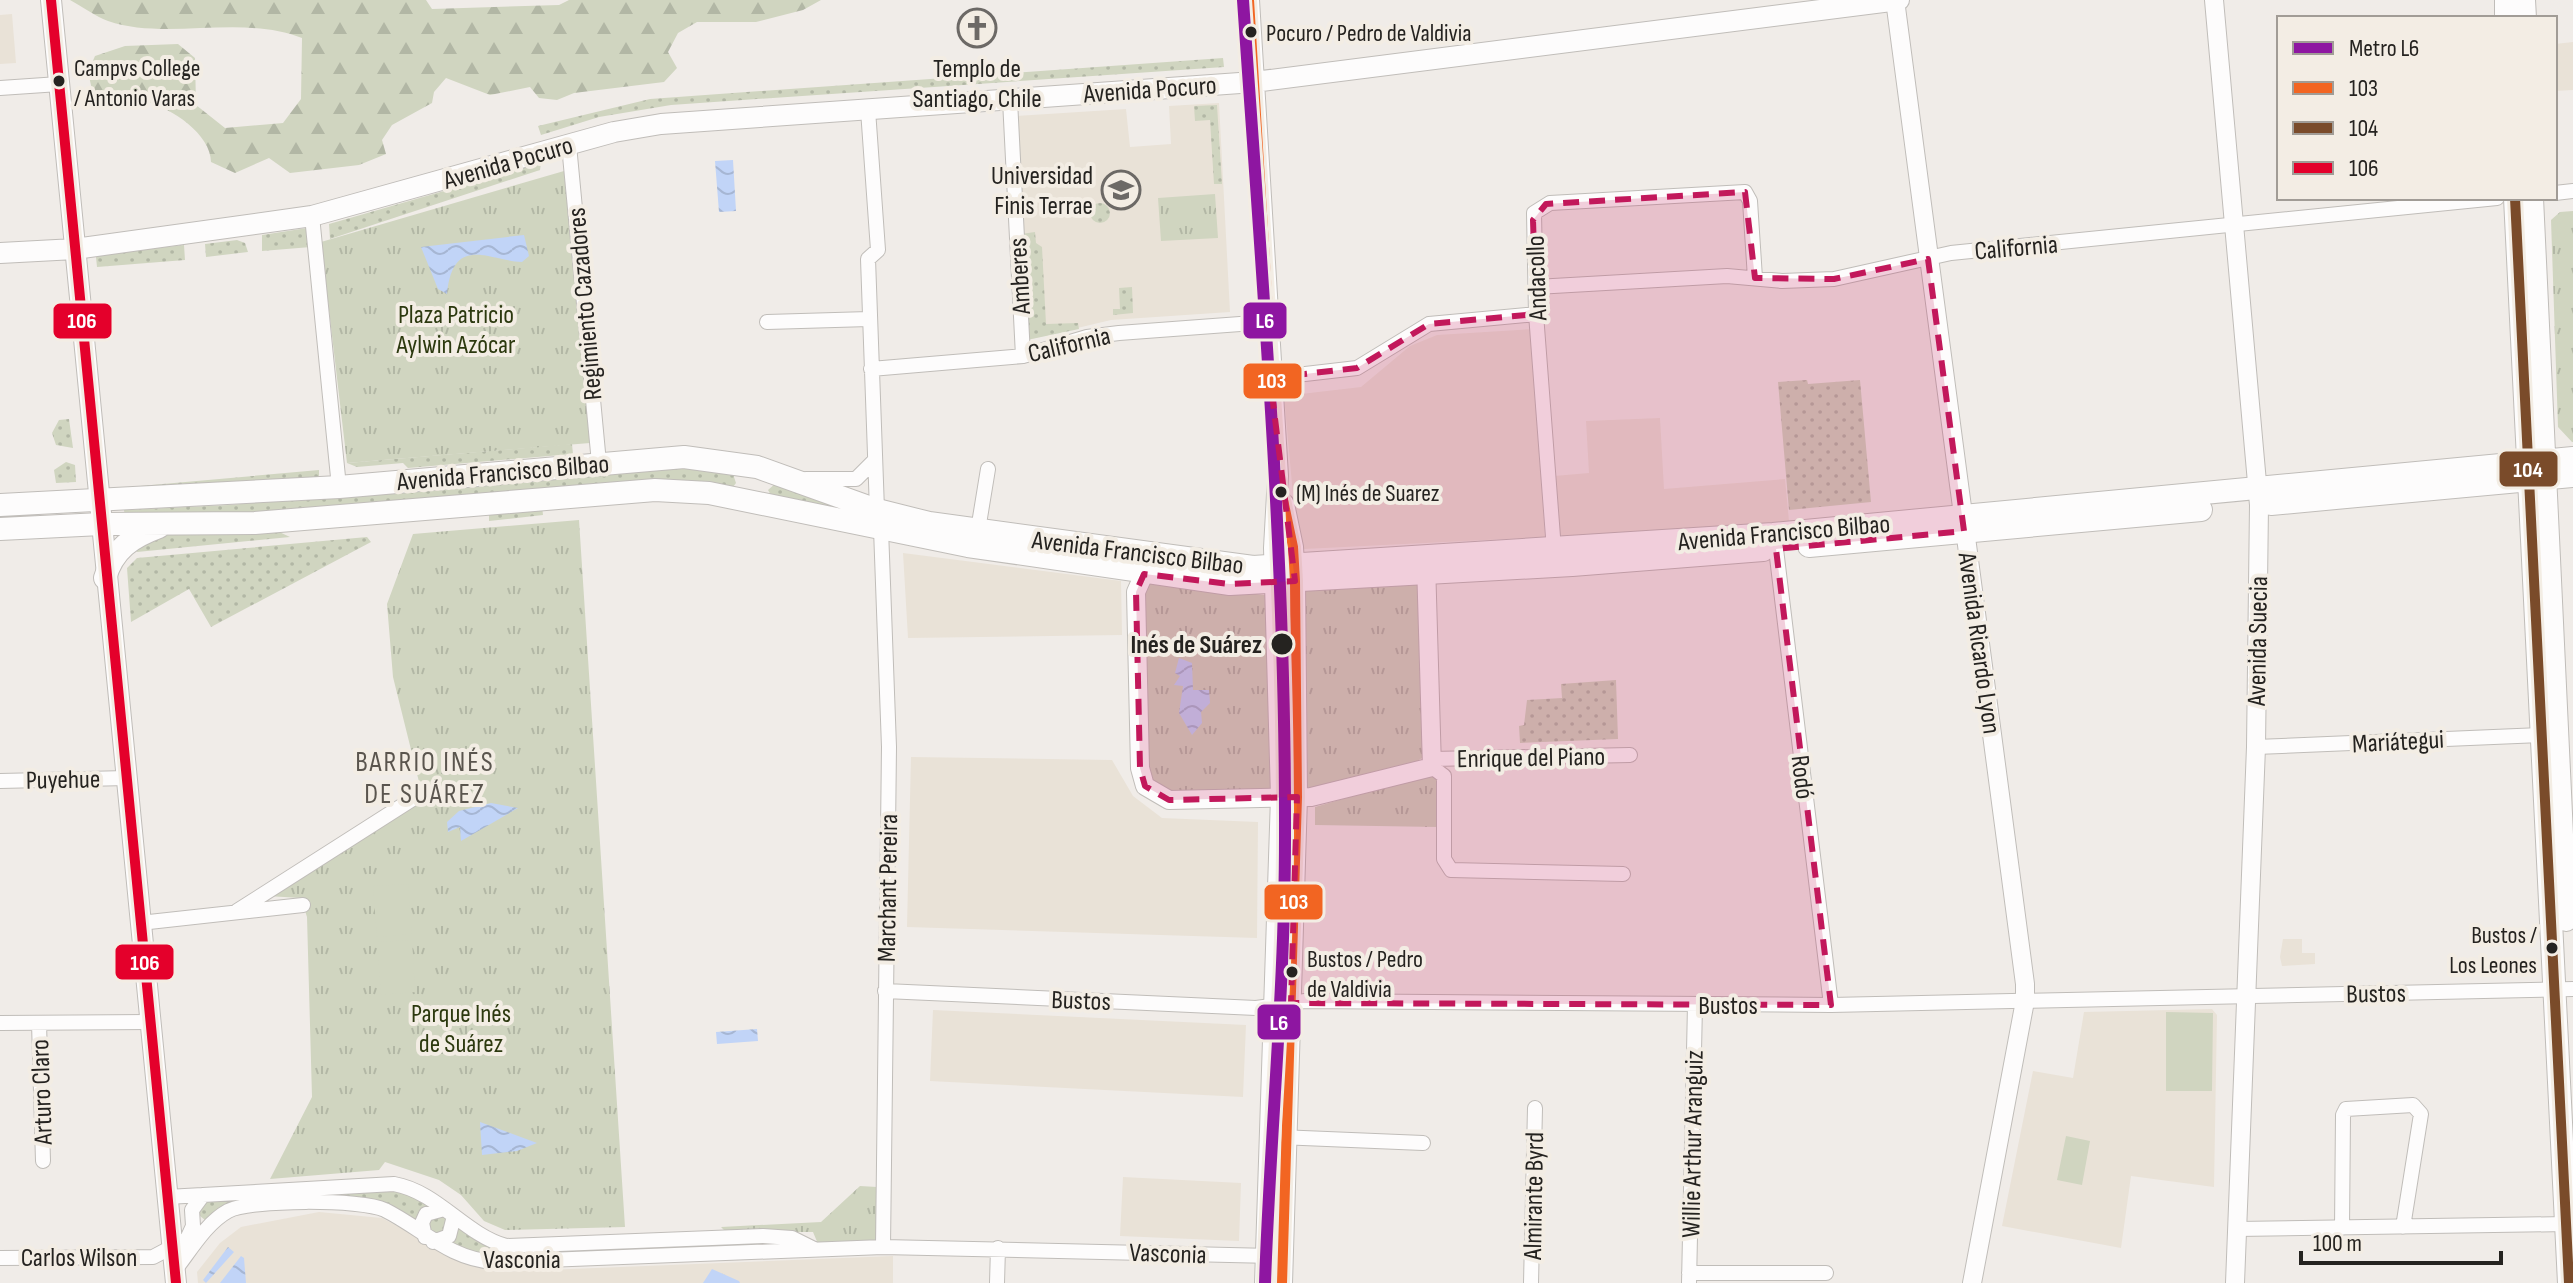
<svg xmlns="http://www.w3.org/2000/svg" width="2573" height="1283" font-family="'Sofia Sans Condensed',sans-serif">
	<defs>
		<pattern id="grass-dots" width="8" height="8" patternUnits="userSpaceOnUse" patternTransform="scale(2)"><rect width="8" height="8" fill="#d0d5c0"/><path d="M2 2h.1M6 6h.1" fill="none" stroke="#b2b7a5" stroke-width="1.8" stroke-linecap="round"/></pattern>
		<pattern id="forest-firs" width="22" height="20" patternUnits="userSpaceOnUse" patternTransform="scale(2)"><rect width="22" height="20" fill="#d0d5c0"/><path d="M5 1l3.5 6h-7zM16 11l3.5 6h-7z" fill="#b2b7a5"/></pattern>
		<pattern id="park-tufts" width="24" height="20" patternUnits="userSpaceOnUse" patternTransform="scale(2)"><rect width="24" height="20" fill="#d0d5c0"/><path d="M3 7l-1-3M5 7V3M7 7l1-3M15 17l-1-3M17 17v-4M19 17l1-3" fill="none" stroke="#b2b7a5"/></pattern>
		<pattern id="water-waves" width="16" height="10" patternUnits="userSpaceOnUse" patternTransform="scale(2)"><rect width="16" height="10" fill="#c1d4f7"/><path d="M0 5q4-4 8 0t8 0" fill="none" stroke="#a6b6d3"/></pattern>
	</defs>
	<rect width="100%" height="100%" fill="#f0ece8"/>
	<path fill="#e9e2d7" d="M12 14 16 63 0 64V15Z
		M2573 42V90L2555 91V44Z
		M1219 103 1230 312 1111 320 1027 340 1014 116 1126 109 1130 147 1171 144 1169 106Z
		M1533 329 1545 537 1304 549 1297 539 1284 396 1361 387 1410 346 1437 335Z
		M1660 418 1664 489 1785 479 1789 521 1563 537 1559 533 1554 476 1589 473 1586 421Z
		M903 553 1121 581 1122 635 908 638Z
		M911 757 1112 760 1133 796 1162 818 1258 822 1257 938 907 927Z
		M2283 939H2302V953H2315V964L2282 966 2280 957Z
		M2212 1009 2217 1015 2214 1187 2131 1176 2121 1248 2002 1226 2033 1071 2073 1078 2084 1012Z
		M933 1010 1246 1025 1243 1097 930 1081Z
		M1123 1177 1241 1183 1239 1241 1120 1236Z
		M319 1212 382 1218 473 1266 497 1272 893 1256V1283H198L197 1272 220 1243 241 1227Z"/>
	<path fill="url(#grass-dots)" d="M1223 58 1224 67 671 105 599 117 541 135 538 126 650 99Z
		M1217 105 1222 184H1214L1210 120 1195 121 1194 106Z
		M541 163 540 170 330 239 329 224Z
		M1090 213a10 10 0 1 1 20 0a10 10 0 1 1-20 0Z
		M307 228 311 247 262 251V235Z
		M1035 232 1036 243 1042 247 1046 324 1078 323 1079 329 1027 340 1021 234Z
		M237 240 245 243 248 252 206 257 205 244Z
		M184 245 185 260 97 267 96 257 103 254Z
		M1132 287 1133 313 1113 315V309H1120L1119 288Z
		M1807 380 1808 384 1860 380 1871 502 1789 510 1778 382Z
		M69 419 73 448 56 445 52 433 59 420Z
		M572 444 573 454 408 468 403 463 357 467 347 463Z
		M66 462 75 465 76 482 56 483 54 470Z
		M681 467 733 474 736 483 733 487 333 513 125 518 124 510 229 505Z
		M319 470V477L129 491V487Z
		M776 483 858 513 773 499 768 490Z
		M542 506 543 515 489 521V515Z
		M275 530 290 537 137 552 134 546 166 533Z
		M367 537 371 542 211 627 189 589 131 622 127 568 137 558Z
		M1616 680 1618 739 1520 743 1519 726 1524 725 1527 700 1562 698 1561 684Z
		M387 1189 409 1193 484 1242H746L747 1247 486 1256C447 1247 419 1219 383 1204 346 1188 236 1192 205 1220L200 1216 198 1206 204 1198Z"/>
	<path fill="url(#forest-firs)" d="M70 0H426L432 9 559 5 569 0H821L803 10 756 22H697L678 33 668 52 677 68 664 82 574 93 557 100 539 98 530 87 490 95 446 78 434 92 432 103 392 125 382 140 386 154 359 165 290 173 269 158 235 173 211 162C211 134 171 108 147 102 129 98 110 103 93 94L88 72 95 56 125 46 178 44 195 58 196 105 225 128 283 123 301 99 302 38C242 14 166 41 108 21 97 17 81 6 70 0Z"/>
	<path fill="url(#park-tufts)" d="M564 171 590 443 347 463 321 242Z
		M1215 194 1218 238 1161 241 1158 198Z
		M2573 211V442H2572L2558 427 2551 220 2560 212Z
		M579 520 625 1227 505 1230 484 1221 461 1195 439 1180 385 1162 379 1170 270 1179 312 1097 307 917 301 898 267 896 423 798 393 677 387 604 413 534Z
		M1147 582 1301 599 1306 589 1418 584 1424 757 1412 764 1311 790 1172 792 1147 779 1141 592Z
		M1432 773 1437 779V827L1315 825V807Z
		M860 1186 877 1187V1242L818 1244 813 1232H726L721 1227 821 1222Z"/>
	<path fill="#d0d5c0" d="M408 884 412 934 377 937 373 886Z
		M412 940 415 992 381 995 377 942Z
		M2166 1012 2213 1013 2212 1091H2166Z
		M2066 1136 2090 1141 2082 1185 2057 1180Z"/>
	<path fill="url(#water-waves)" d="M733 160 736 211 719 212 715 161Z
		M524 235 529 256 522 262C490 261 453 233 447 294L438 289 421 247Z
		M1179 658 1192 663 1193 690H1209L1210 703 1201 712 1202 723 1192 735 1179 713 1183 686 1174 685 1180 676 1175 673Z
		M491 803 518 808 461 841 460 827 448 832 447 822 459 811Z
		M757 1029 758 1041 717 1044 716 1032Z
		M480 1122 537 1143 517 1151 482 1155Z
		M228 1247 234 1252 206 1283 203 1280Z
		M241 1256 244 1258 246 1283H220Z
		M712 1269 739 1281 740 1283H703Z"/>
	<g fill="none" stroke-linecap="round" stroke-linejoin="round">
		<defs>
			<path id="minor" d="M0 88 59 84
				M1010 100 1023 356
				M868 110 878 250 868 259 877 510
				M569 145 599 463
				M2555 193 2573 191
				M312 216 339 487
				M1536 287 1727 276 1782 281 1834 279 1951 253 2497 198
				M767 322 869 319
				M871 369 1023 356 1087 337 1119 333 1267 322
				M1270 378 1357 368 1429 324 1536 314
				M806 479H856L873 462
				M881 529 889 747 883 1247
				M978 530 988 469
				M1776 549 1831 1005
				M1554 550 1536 314 1534 213 1550 203 1745 192 1750 201 1755 278
				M2256 747 2541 735
				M1432 759 1630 755
				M1432 767 1444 776V859L1451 870 1623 874
				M0 781 127 778
				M237 911 422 793
				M140 923 303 905
				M885 991 1256 1008 1305 1001 1831 1005 2573 989
				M0 1023 150 1022
				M39 1023 43 1161
				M1279 1137 1423 1143
				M167 1197 394 1184C438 1192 464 1234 506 1246L763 1236 792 1238 814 1249
				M193 1226 192 1210 203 1195
				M2342 1228 2343 1115 2346 1109 2413 1105 2421 1114 2403 1227
				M2237 1229 2566 1224
				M425 1237 422 1223 426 1214 444 1209
				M433 1242 449 1236 454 1216
				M0 1258 153 1257 187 1239 193 1226
				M175 1270C190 1251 206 1223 228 1211 251 1199 361 1199 385 1210 423 1229 449 1259 494 1262L883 1247 1274 1256
				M1689 1273H1826
				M997 1283 998 1248
				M1531 1283 1535 1108
				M1689 1283 1695 1005"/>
			<path id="tertiary" d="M1895 0 2025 984V1001L1972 1283
				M2214 0 2259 505 2256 747 2235 1283
				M1155 569 1144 574 1136 592 1140 768 1145 786 1169 800 1311 797 1432 767 1426 563"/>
			<path id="secondary" d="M51 0 176 1283
				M1249 0 1278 476 1274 548 1281 797 1265 1283
				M0 253 75 249 312 216 614 132 661 124 1254 82 1899 0
				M1282 1283 1297 797 1295 581 1293 547 1284 504"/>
			<path id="primary" d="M2506 0V18
				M2524 0 2525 18
				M2515 198 2569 1283
				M2532 198 2566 920
				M2271 504 2573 476
				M0 505 339 487 684 457 757 467 877 510 929 523 1253 567 1773 534 2573 458
				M0 529 101 524 255 523 655 490 709 493 968 546 1230 584 1572 565 1763 550
				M1809 546 2201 510
				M105 578C113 549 132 537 159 527"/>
		</defs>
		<use href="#minor" stroke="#c0bdb9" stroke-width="16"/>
		<use href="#tertiary" stroke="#c0bdb9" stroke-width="20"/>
		<use href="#secondary" stroke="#c0bdb9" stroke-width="22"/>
		<use href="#primary" stroke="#c0bdb9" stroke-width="24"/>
		<use href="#minor" stroke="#fdfcfc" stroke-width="14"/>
		<use href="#tertiary" stroke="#fdfcfc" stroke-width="18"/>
		<use href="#secondary" stroke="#fdfcfc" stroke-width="20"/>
		<use href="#primary" stroke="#fdfcfc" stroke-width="22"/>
		<defs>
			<path id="bus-1" d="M1249 0 1278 476 1293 547 1295 581 1297 797 1282 1283"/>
			<path id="bus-2" d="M2515 198 2569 1283"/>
			<path id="bus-3" d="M51 0 176 1283"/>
		</defs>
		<use href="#bus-1" stroke="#f3ede4" stroke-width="16"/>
		<use href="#bus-2" stroke="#f3ede4" stroke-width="16"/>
		<use href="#bus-3" stroke="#f3ede4" stroke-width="16"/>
		<use href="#bus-1" stroke="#f26522" stroke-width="10"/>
		<use href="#bus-2" stroke="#7a4b2a" stroke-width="10"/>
		<use href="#bus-3" stroke="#e4002b" stroke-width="10"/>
		<defs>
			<path id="metro-1" d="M1243 0C1262 279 1286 558 1285 838 1285 987 1270 1135 1265 1283"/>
		</defs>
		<use href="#metro-1" stroke="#f3ede4" stroke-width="18"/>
		<use href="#metro-1" stroke="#8e16a1" stroke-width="12"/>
	</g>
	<path fill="#c2185b" fill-opacity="0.2" stroke="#c2185b" stroke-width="6" stroke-dasharray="16 10" stroke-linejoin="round" d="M1745 192 1755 278 1834 279 1928 259 1964 531 1776 549 1831 1005 1291 1003 1297 797 1169 800 1145 786 1140 768 1136 592 1144 574 1230 584 1295 581 1270 378 1357 368 1429 324 1536 314 1533 220 1546 204Z"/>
	<defs>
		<symbol id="church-ring" viewBox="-11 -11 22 22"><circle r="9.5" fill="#f3ede4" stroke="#6c6966" stroke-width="1.5"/><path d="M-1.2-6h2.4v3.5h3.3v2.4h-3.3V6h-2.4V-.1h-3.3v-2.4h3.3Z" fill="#6c6966"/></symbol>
		<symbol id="university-ring" viewBox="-11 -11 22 22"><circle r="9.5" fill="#f3ede4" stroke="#6c6966" stroke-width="1.5"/><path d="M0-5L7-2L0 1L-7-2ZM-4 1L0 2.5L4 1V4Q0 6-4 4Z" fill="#6c6966"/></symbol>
	</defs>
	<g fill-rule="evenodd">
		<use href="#church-ring" x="955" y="6" width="44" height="44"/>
		<use href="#university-ring" x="1099" y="168" width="44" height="44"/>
	</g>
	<g fill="#252320" stroke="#f3ede4" stroke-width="3">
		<circle cx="1251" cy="32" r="7"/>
		<circle cx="59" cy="81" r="7"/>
		<circle cx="1281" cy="492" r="7"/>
		<circle cx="1282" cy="644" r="12"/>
		<circle cx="2552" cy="948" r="7"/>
		<circle cx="1292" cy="972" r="7"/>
	</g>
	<g text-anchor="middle" stroke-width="8" stroke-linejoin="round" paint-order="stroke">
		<g font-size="24" fill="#252320" stroke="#f3ede4" text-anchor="start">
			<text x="1266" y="41">Pocuro / Pedro de Valdivia</text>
			<text x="74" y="76">Campvs College<tspan x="74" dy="30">/ Antonio Varas</tspan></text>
			<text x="1296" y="501">(M) Inés de Suarez</text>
			<text x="2537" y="943" text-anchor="end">Bustos /<tspan x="2537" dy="30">Los Leones</tspan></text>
			<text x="1307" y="967">Bustos / Pedro<tspan x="1307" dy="30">de Valdivia</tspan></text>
		</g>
		<g font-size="26" fill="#252320" stroke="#f3ede4">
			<text x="977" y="77">Templo de<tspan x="977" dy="30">Santiago, Chile</tspan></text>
			<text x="1093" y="184" text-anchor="end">Universidad<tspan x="1093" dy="30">Finis Terrae</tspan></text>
		</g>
		<g font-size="26" fill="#252320" stroke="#f3ede4">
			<text transform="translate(1150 89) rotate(-4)" y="9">Avenida Pocuro</text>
			<text transform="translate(508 162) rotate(-16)" y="9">Avenida Pocuro</text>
			<text transform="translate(2016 247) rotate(-5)" y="9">California</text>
			<text transform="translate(1019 276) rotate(-93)" y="9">Amberes</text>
			<text transform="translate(1536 278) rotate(-92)" y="9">Andacollo</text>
			<text transform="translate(584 304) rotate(-95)" y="9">Regimiento Cazadores</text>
			<text transform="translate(1069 344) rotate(-13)" y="9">California</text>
			<text transform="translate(503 472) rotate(-5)" y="9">Avenida Francisco Bilbao</text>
			<text transform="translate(1784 532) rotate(-5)" y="9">Avenida Francisco Bilbao</text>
			<text transform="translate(1138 552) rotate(7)" y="9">Avenida Francisco Bilbao</text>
			<text transform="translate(2257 641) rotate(-89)" y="9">Avenida Suecia</text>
			<text transform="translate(1980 643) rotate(82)" y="9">Avenida Ricardo Lyon</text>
			<text transform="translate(2398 741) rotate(-3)" y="9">Mariátegui</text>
			<text transform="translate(1531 757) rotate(-1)" y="9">Enrique del Piano</text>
			<text transform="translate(1803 777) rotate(83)" y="9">Rodó</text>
			<text transform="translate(63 779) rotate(-1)" y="9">Puyehue</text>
			<text transform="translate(887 888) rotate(-89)" y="9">Marchant Pereira</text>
			<text transform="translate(2376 993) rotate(-1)" y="9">Bustos</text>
			<text transform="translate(1081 1000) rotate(2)" y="9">Bustos</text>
			<text x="1728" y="1014">Bustos</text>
			<text transform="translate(41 1092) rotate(-92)" y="9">Arturo Claro</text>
			<text transform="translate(1692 1144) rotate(-89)" y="9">Willie Arthur Aranguiz</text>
			<text transform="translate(1533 1196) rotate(-89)" y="9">Almirante Byrd</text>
			<text transform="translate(1168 1253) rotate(2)" y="9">Vasconia</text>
			<text x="79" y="1266">Carlos Wilson</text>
			<text x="522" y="1268">Vasconia</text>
		</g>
		<g font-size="26" fill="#2c390f" stroke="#f3ede4">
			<text x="456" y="323">Plaza Patricio<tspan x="456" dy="30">Aylwin Azócar</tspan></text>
			<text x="461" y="1022">Parque Inés<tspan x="461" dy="30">de Suárez</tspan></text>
		</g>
		<g font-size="26" font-weight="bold" fill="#252320" stroke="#f3ede4" text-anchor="end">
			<text x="1262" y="653">Inés de Suárez</text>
		</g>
		<g font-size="28" letter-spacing="2" fill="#5a554e" stroke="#f3ede4">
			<text x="425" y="771">BARRIO INÉS<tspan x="425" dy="32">DE SUÁREZ</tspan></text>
		</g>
	</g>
	<g stroke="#f3ede4" stroke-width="3">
		<rect x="1242" y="301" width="46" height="39" rx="8" fill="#8e16a1"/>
		<rect x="52" y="302" width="61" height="38" rx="8" fill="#e4002b"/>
		<rect x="1242" y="362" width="61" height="38" rx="8" fill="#f26522"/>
		<rect x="2498" y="450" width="61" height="38" rx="8" fill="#7a4b2a"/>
		<rect x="1263" y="883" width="61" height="38" rx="8" fill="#f26522"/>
		<rect x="114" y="943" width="61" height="38" rx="8" fill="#e4002b"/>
		<rect x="1256" y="1003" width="46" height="38" rx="8" fill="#8e16a1"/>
	</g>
	<g font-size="22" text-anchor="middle" font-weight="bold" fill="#fff">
		<text x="1265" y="328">L6</text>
		<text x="82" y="328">106</text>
		<text x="1272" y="388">103</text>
		<text x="2528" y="477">104</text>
		<text x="1294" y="909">103</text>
		<text x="145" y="970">106</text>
		<text x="1279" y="1030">L6</text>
	</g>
	<rect x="2277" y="16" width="280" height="184" fill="#f3ede4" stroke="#a19c96" stroke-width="2"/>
	<rect x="2293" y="42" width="40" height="12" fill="#8e16a1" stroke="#a19c96" stroke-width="2"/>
	<text x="2349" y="56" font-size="24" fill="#252320">Metro L6</text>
	<rect x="2293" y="82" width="40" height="12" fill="#f26522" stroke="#a19c96" stroke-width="2"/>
	<text x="2349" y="96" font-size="24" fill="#252320">103</text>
	<rect x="2293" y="122" width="40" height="12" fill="#7a4b2a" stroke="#a19c96" stroke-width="2"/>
	<text x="2349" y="136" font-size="24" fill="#252320">104</text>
	<rect x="2293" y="162" width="40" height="12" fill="#e4002b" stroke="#a19c96" stroke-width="2"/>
	<text x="2349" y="176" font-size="24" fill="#252320">106</text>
	<path d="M2301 1251v12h200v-12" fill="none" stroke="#252320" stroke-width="4"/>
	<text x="2313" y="1251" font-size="24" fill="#252320" stroke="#f3ede4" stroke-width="6" paint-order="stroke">100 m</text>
</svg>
